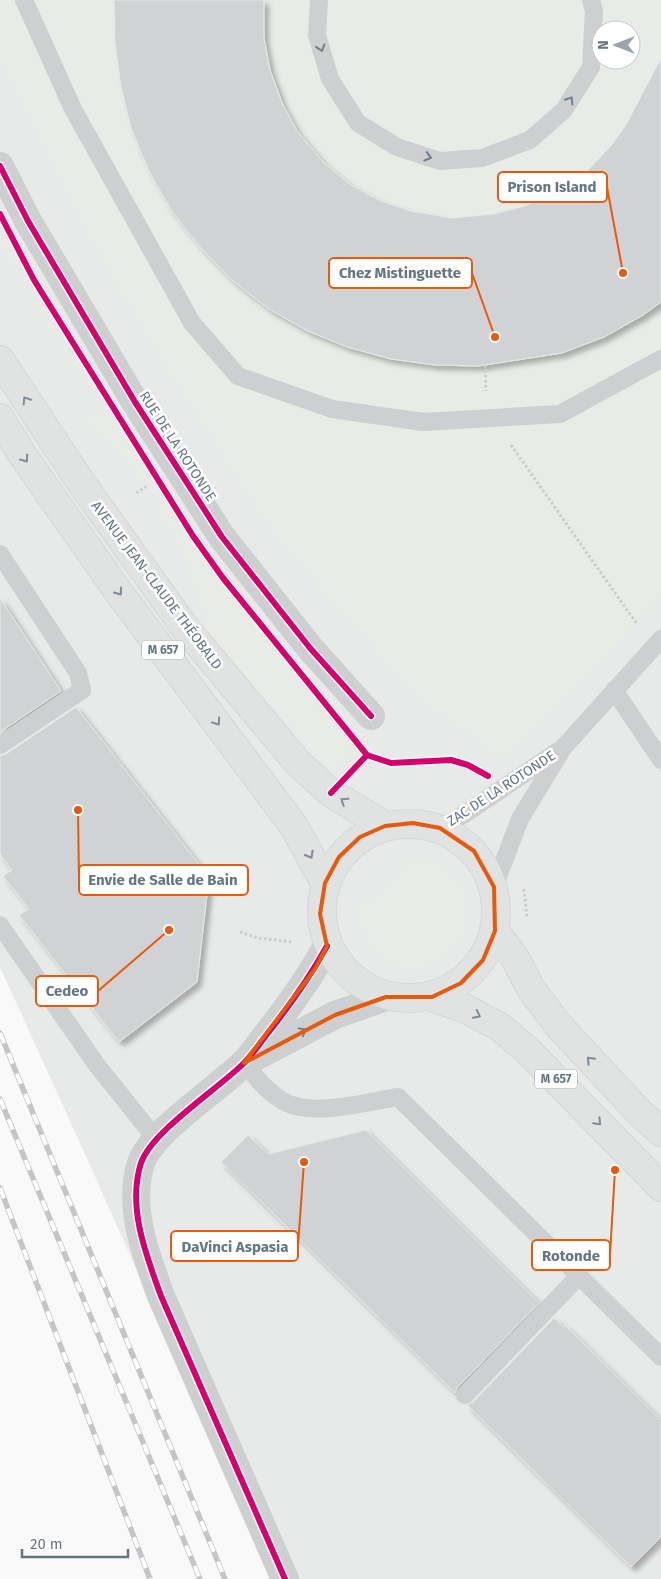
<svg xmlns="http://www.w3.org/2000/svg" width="661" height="1579" font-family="'Fira Sans',sans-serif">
	<defs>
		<filter id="shadow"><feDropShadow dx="4.5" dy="4.5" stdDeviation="2.5" flood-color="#0004"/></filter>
	</defs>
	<rect width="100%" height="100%" fill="#f9f9f9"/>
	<path fill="#e8e9e9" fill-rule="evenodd" d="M0 0H661V1579H273L94 1174 0 967ZM601 30H631V60H601Z"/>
	<path fill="#e8ebe6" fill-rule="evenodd" d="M0 0H661V597L505 762 412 694 272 532 168 374 70 204 0 62ZM601 30H631V60H601Z
		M0 230 36 296 30 299 0 246Z
		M38 300 77 365 70 368 33 304Z
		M105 409 147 477 139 482 117 449 85 426 83 420Z
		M162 499C220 585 284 666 350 746L352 750 350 755 330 771 210 634 180 546 153 504Z
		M405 856C419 858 433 860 445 867 450 870 454 877 458 882 462 887 464 892 466 899 478 946 424 987 383 959 363 945 358 926 358 903L374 896 400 877Z"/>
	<path fill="#d0d2d3" stroke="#e8e8e8" filter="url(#shadow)" d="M114 0H264V38L270 70 282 103 297 131 323 162 351 185 381 201 411 211 452 218 494 214 528 205 553 193 584 174 610 147 626 125 661 58V302L643 315 604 337 562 353 478 366 435 365 391 359 347 347 308 331 269 309 233 281 200 247 171 210 149 171 131 128 121 87 115 44Z
		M0 598 61 691 0 732Z
		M76 707 209 877 197 982 119 1042 19 915 29 909 3 876 12 870 0 854V756L6 754Z
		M366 1130 539 1303 457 1388 455 1393 221 1162 248 1135 268 1154Z
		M554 1318 564 1327 565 1325 661 1420V1537L631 1567 467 1405 473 1402Z"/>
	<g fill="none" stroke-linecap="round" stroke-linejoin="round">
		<defs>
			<path id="primary" d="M0 360 82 484 186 629 298 763 331 793 385 826
				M0 418 21 453 117 590 293 825 325 883
				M322 911a87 87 0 1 1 174 0a87 87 0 1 1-174 0Z
				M495 931 515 958 531 989 558 1025 639 1112 661 1132
				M432 997 466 1009 500 1027 528 1051 661 1187"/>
		</defs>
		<use href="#primary" stroke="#d5d6d7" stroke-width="30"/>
		<path stroke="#cbcccd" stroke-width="3" stroke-dasharray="2.5 2.5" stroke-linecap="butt" d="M485 365 486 391
			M511 445 637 624
			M136 493 149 485
			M524 889 527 918
			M240 932 258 938 293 942"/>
		<path stroke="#cecfd0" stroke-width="18" d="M24 0 73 109 192 323 238 376 332 409 423 422 560 414 661 359
			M319 0 317 35 330 79 358 123 397 147 440 161 482 158 530 140 564 110 591 67 594 11 591 0
			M0 554 78 673 82 690 0 745
			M614 690 661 760
			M440 828 463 815 558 751
			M494 887 520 819 563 748 661 639
			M0 925 96 1064 156 1139
			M244 1063C256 1077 267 1092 283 1101 311 1118 366 1102 398 1097L661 1357
			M465 1395 579 1276"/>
		<path stroke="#cecfd0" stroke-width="28" d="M0 166 28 221 135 402 222 537 310 648 371 716
			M255 1057 335 1015 386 997
			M285 1579 161 1296C146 1255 127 1207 141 1163 152 1131 218 1089 244 1063 253 1054 260 1043 268 1033 290 1005 310 977 327 946"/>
		<use href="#primary" stroke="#e1e2e2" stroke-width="28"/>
		<defs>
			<path id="rail" d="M0 1033 225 1579
				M0 1099 200 1579
				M0 1188 150 1579"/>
		</defs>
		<use href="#rail" stroke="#c3c5c6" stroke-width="5.5"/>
		<use href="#rail" stroke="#fff" stroke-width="4" stroke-dasharray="11" stroke-linecap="butt"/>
		<defs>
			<path id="cycleway" d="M0 166 28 221 135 402 222 537 310 648 371 716
				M0 214 34 280 193 536 223 578 367 755
				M331 793 367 755 391 763 451 760 468 765 488 776
				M285 1579 161 1296C146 1255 127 1207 141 1163 152 1131 218 1089 244 1063 253 1054 260 1043 268 1033 290 1005 310 977 327 946"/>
		</defs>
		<use href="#cycleway" stroke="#fff" stroke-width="9"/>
		<use href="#cycleway" stroke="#d6006c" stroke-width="6"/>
	</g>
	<defs><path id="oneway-chevron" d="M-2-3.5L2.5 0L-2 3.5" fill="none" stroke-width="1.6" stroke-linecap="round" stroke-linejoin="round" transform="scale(1.25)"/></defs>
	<g stroke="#707f8b">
		<use href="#oneway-chevron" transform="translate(321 48) rotate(73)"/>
		<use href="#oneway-chevron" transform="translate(570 100) rotate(-58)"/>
		<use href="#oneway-chevron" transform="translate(428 157) rotate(17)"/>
		<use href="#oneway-chevron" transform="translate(303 1031) rotate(-29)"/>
	</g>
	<g stroke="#7e8c96">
		<use href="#oneway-chevron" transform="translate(26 400) rotate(-123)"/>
		<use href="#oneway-chevron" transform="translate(25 459) rotate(55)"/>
		<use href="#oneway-chevron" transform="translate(119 592) rotate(54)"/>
		<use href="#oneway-chevron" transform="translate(217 722) rotate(54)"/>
		<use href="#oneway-chevron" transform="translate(344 801) rotate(-147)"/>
		<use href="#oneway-chevron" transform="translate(310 855) rotate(60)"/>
		<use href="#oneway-chevron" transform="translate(477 1015) rotate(27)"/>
		<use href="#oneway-chevron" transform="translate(590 1060) rotate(-133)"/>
		<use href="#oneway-chevron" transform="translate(598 1122) rotate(46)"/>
	</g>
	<path fill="none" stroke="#e8590c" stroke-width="4" stroke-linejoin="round" d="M413 823 440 828 474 851 494 887 495 931 483 960 461 983 432 997H386L335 1015 244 1063 315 969 327 946 320 914 325 883 339 857 360 837 385 826Z"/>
	<g text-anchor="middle" stroke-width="5" stroke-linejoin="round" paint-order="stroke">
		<g fill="#fff" stroke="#939fa8" stroke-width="1">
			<rect x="142" y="640.5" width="42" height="19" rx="4"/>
			<rect x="535" y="1069.5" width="42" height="19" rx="4"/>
		</g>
		<g font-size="12" font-weight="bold" fill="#657683">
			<text x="163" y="654">M 657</text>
			<text x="556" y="1083">M 657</text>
		</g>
		<g font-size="14" fill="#657683" stroke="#fff">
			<text transform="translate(178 446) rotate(57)" y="5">RUE DE LA ROTONDE</text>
			<text transform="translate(157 585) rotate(53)" y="5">AVENUE JEAN-CLAUDE THÉOBALD</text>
			<text transform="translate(501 788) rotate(-33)" y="5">ZAC DE LA ROTONDE</text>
		</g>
	</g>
	<path fill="none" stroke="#e8590c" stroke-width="2" d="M623 273L607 187M495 337L472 273M78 810L79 880M169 930L98 991M304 1162L298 1246M615 1170L610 1255"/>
	<g fill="#e8590c" stroke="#fff" stroke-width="2">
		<circle cx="623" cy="273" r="5"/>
		<circle cx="495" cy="337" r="5"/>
		<circle cx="78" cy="810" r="5"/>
		<circle cx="169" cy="930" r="5"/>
		<circle cx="304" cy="1162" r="5"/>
		<circle cx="615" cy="1170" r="5"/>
	</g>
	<g fill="#fff" stroke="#e8590c" stroke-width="2">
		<rect x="498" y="172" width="109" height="30" rx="5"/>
		<rect x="329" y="258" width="143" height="30" rx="5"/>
		<rect x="79" y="865" width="169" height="30" rx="5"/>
		<rect x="36" y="976" width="62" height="30" rx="5"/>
		<rect x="171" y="1231" width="127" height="30" rx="5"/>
		<rect x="532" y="1240" width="78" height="30" rx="5"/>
	</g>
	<g font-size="15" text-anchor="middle" font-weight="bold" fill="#657683">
		<text x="552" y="192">Prison Island</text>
		<text x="400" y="278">Chez Mistinguette</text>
		<text x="163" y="885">Envie de Salle de Bain</text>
		<text x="67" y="996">Cedeo</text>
		<text x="235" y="1252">DaVinci Aspasia</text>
		<text x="571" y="1261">Rotonde</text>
	</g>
	<g transform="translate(616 45) rotate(270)"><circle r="24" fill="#ffffff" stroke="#c1c8cd"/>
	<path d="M0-4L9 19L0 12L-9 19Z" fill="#99a4ac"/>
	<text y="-8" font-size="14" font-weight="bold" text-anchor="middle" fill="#657683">N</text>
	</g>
	<path d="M22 1549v8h106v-8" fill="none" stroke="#657683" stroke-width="2.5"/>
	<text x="30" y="1549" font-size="15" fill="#657683" stroke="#ffffff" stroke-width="4" paint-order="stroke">20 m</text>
</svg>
